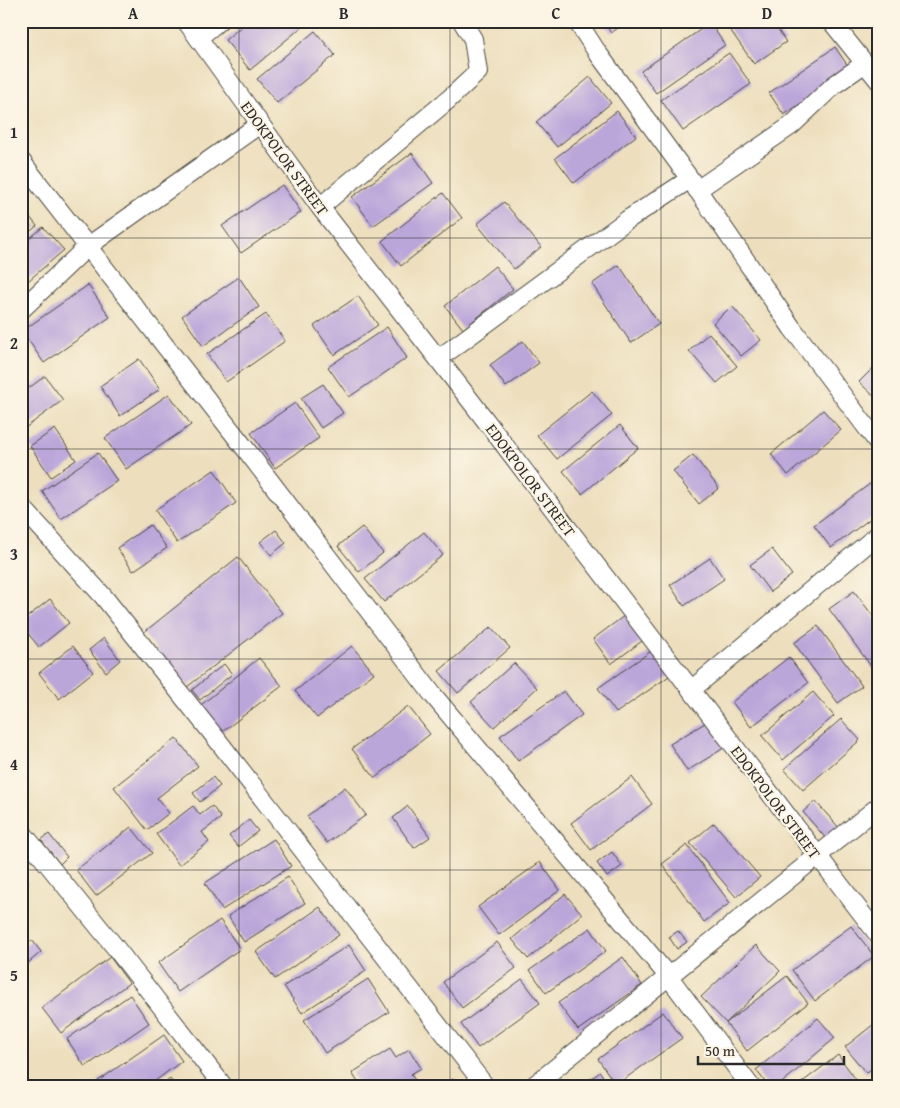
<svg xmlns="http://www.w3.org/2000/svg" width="900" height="1108" font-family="'Gentium Book Plus',serif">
	<rect width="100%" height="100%" fill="#fcf5e5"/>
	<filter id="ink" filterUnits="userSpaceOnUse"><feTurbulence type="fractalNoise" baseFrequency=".02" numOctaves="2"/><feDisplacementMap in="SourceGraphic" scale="10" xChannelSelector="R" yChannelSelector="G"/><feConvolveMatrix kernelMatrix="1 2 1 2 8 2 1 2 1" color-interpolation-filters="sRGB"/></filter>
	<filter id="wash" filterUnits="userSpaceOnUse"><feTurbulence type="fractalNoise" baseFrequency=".0096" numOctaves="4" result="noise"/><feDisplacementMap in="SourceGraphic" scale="20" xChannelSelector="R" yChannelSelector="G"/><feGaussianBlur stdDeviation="1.12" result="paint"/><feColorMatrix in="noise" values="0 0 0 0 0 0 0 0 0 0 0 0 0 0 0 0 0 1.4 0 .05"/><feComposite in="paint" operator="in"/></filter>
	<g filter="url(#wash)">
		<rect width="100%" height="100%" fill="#eddfbd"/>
		<g id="blocks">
			<path fill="#bba6da" d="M248 21H309L250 70 225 40Z
				M603 21H628L611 33Z
				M724 21H772L786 42 754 64Z
				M710 23 725 45 656 93 641 71Z
				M315 31 335 55 277 103 257 79Z
				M835 47 850 69 784 115 769 93Z
				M729 53 751 84 683 131 661 100Z
				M590 77 611 103 557 147 536 122Z
				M617 111 636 136 574 183 555 158Z
				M412 153 433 183 373 226 352 197Z
				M282 185 301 212 241 253 222 226Z
				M443 193 462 218 401 266 382 241Z
				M504 202 541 247 514 269 477 224Z
				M21 206 37 226 21 239Z
				M43 227 64 250 21 287V246Z
				M619 265 659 324 631 343 592 284Z
				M495 266 513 289 463 329 445 306Z
				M239 277 259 307 203 346 182 316Z
				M88 285 110 317 44 363 22 331Z
				M358 296 378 325 334 355 314 326Z
				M732 306 761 340 741 356 713 323Z
				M266 314 285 341 226 382 207 354Z
				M387 327 407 358 349 397 328 367Z
				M709 333 737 366 717 383 689 351Z
				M523 341 539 363 506 387 490 365Z
				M139 359 160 389 120 416 100 386Z
				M879 362V401L859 382Z
				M45 376 63 400 21 431V394Z
				M323 384 343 413 321 428 301 398Z
				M592 391 612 415 557 459 537 435Z
				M169 394 191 425 126 469 105 438Z
				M295 403 319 438 275 468 251 433Z
				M823 410 841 430 788 475 771 454Z
				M620 425 638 448 582 494 563 471Z
				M55 429 76 460 51 477 30 446Z
				M98 453 117 481 61 519 42 491Z
				M693 455 719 488 699 504 673 471Z
				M214 470 236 503 177 543 155 510Z
				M878 478 879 512 831 548 814 525Z
				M150 525 167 548 133 571 117 548Z
				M362 527 383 553 359 572 338 546Z
				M276 530 286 543 271 555 260 542Z
				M424 532 443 555 384 602 365 579Z
				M772 549 792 575 770 592 750 565Z
				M238 557 282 613 187 687 143 633Z
				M710 558 724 579 684 606 670 585Z
				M854 591 879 624V665L873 669 829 609Z
				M879 592V603L873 595Z
				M50 599 69 623 39 647 21 625V622Z
				M628 613 646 638 611 664 593 639Z
				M818 626 862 686 838 703 794 643Z
				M491 627 510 648 458 693 439 671Z
				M104 638 120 660 106 672 89 650Z
				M73 646 93 672 59 699 39 673Z
				M352 646 374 673 317 718 295 691Z
				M657 647 675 672 616 713 598 688Z
				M789 657 808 683 751 727 732 702Z
				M259 658 282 686 222 732 201 705Z
				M514 663 537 688 494 727 471 702Z
				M224 664 232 674 200 700 192 690Z
				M564 691 582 715 518 761 500 736Z
				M813 692 834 716 783 760 762 736Z
				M408 706 430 734 375 778 352 749Z
				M841 719 860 740 803 790 784 769Z
				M710 720 727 746 687 771 670 744Z
				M176 738 198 766 157 798 169 813 147 830 114 787Z
				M213 777 220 786 200 802 193 793Z
				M632 777 652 804 591 850 571 823Z
				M345 787 366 815 327 843 307 816Z
				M815 801 842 831 829 842 803 812Z
				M193 806 200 815 212 806 221 818 202 832 209 842 179 865 156 834Z
				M408 806 430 837 414 848 393 818Z
				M249 820 258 831 238 847 229 836Z
				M714 823 760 877 736 897 690 843Z
				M131 827 152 853 96 896 76 870Z
				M49 834 67 857 60 864 41 840Z
				M274 839 291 866 222 910 205 883Z
				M687 845 730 903 704 922 662 864Z
				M612 852 622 866 607 877 597 863Z
				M540 862 560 890 499 935 478 907Z
				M21 875 28 884 21 890Z
				M288 877 305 903 244 942 228 916Z
				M565 894 582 914 528 959 512 939Z
				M320 907 339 935 275 979 256 952Z
				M220 920 240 949 178 992 158 963Z
				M851 926 874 956 815 1001 792 970Z
				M590 928 606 951 546 993 530 970Z
				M678 931 687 942 677 949 669 937Z
				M32 940 41 952 27 964 21 957V949Z
				M497 942 516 968 462 1008 443 982Z
				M349 945 366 971 302 1013 284 986Z
				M756 945 780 971 726 1023 701 997Z
				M110 957 129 983 61 1033 42 1008Z
				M623 957 642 985 578 1030 558 1003Z
				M787 976 808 1003 747 1051 726 1023Z
				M368 979 389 1012 325 1053 304 1020Z
				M522 979 540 1003 478 1048 461 1024Z
				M130 995 149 1023 85 1067 67 1039Z
				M21 997 27 1004 21 1009Z
				M663 1012 682 1038 616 1085 598 1059Z
				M818 1018 835 1038 777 1087H769L756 1070Z
				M879 1020V1063L866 1073 845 1047Z
				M164 1035 182 1061 147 1087H102L98 1081Z
				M390 1049 396 1058 409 1049 421 1068 411 1074 419 1087H361L352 1073Z
				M838 1055 857 1081 849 1087H796Z
				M600 1072 610 1087H580Z
				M170 1079 176 1087H160Z
				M453 1079 459 1087H442Z"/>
		</g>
	</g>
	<g filter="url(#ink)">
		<use href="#blocks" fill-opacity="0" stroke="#484641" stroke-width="1"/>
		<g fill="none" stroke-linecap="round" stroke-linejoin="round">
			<defs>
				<path id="street" d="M186 21 320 207 470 400 879 936
					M577 21 597 52 690 179 792 328 879 444
					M831 21 879 81
					M198 38 219 21
					M21 161 244 447 433 695 669 977 751 1087
					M697 190 792 125 834 85 864 64
					M320 207 449 99 478 72 473 39 462 21
					M21 310 87 247 260 124
					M438 359 627 220 690 179
					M21 506 103 596 219 742 486 1087
					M691 690 879 534
					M21 831 115 947 224 1087
					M532 1087 879 806"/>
			</defs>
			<use href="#street" stroke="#484641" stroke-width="20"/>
			<use href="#street" stroke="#fff" stroke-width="18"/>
		</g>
	</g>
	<path fill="none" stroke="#2b2b2b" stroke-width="1" stroke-opacity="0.55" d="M239 21V1087M450 21V1087M661 21V1087M21 238H879M21 449H879M21 659H879M21 870H879"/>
	<g text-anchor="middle" stroke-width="4.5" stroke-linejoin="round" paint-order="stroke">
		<g font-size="16" fill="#2b2b2b" stroke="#fcf5e5">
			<text transform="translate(285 158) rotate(54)" y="6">EDOKPOLOR STREET</text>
			<text transform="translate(531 480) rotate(53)" y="6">EDOKPOLOR STREET</text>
			<text transform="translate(776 802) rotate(53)" y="6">EDOKPOLOR STREET</text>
		</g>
	</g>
	<rect width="900" height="1108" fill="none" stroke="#fcf5e5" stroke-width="55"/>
	<path d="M698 1056v8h146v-8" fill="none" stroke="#2b2b2b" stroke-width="2.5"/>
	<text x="705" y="1056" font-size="15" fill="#2b2b2b" stroke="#fcf5e5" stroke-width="4" paint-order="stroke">50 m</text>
	<rect x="28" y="28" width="844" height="1052" fill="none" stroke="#2b2b2b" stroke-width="2"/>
	<g font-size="16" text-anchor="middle" font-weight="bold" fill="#2b2b2b">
		<text x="133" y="19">A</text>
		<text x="344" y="19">B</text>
		<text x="556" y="19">C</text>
		<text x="767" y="19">D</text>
		<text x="14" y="138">1</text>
		<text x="14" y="349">2</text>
		<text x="14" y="560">3</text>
		<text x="14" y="770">4</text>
		<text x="14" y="981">5</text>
	</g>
</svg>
